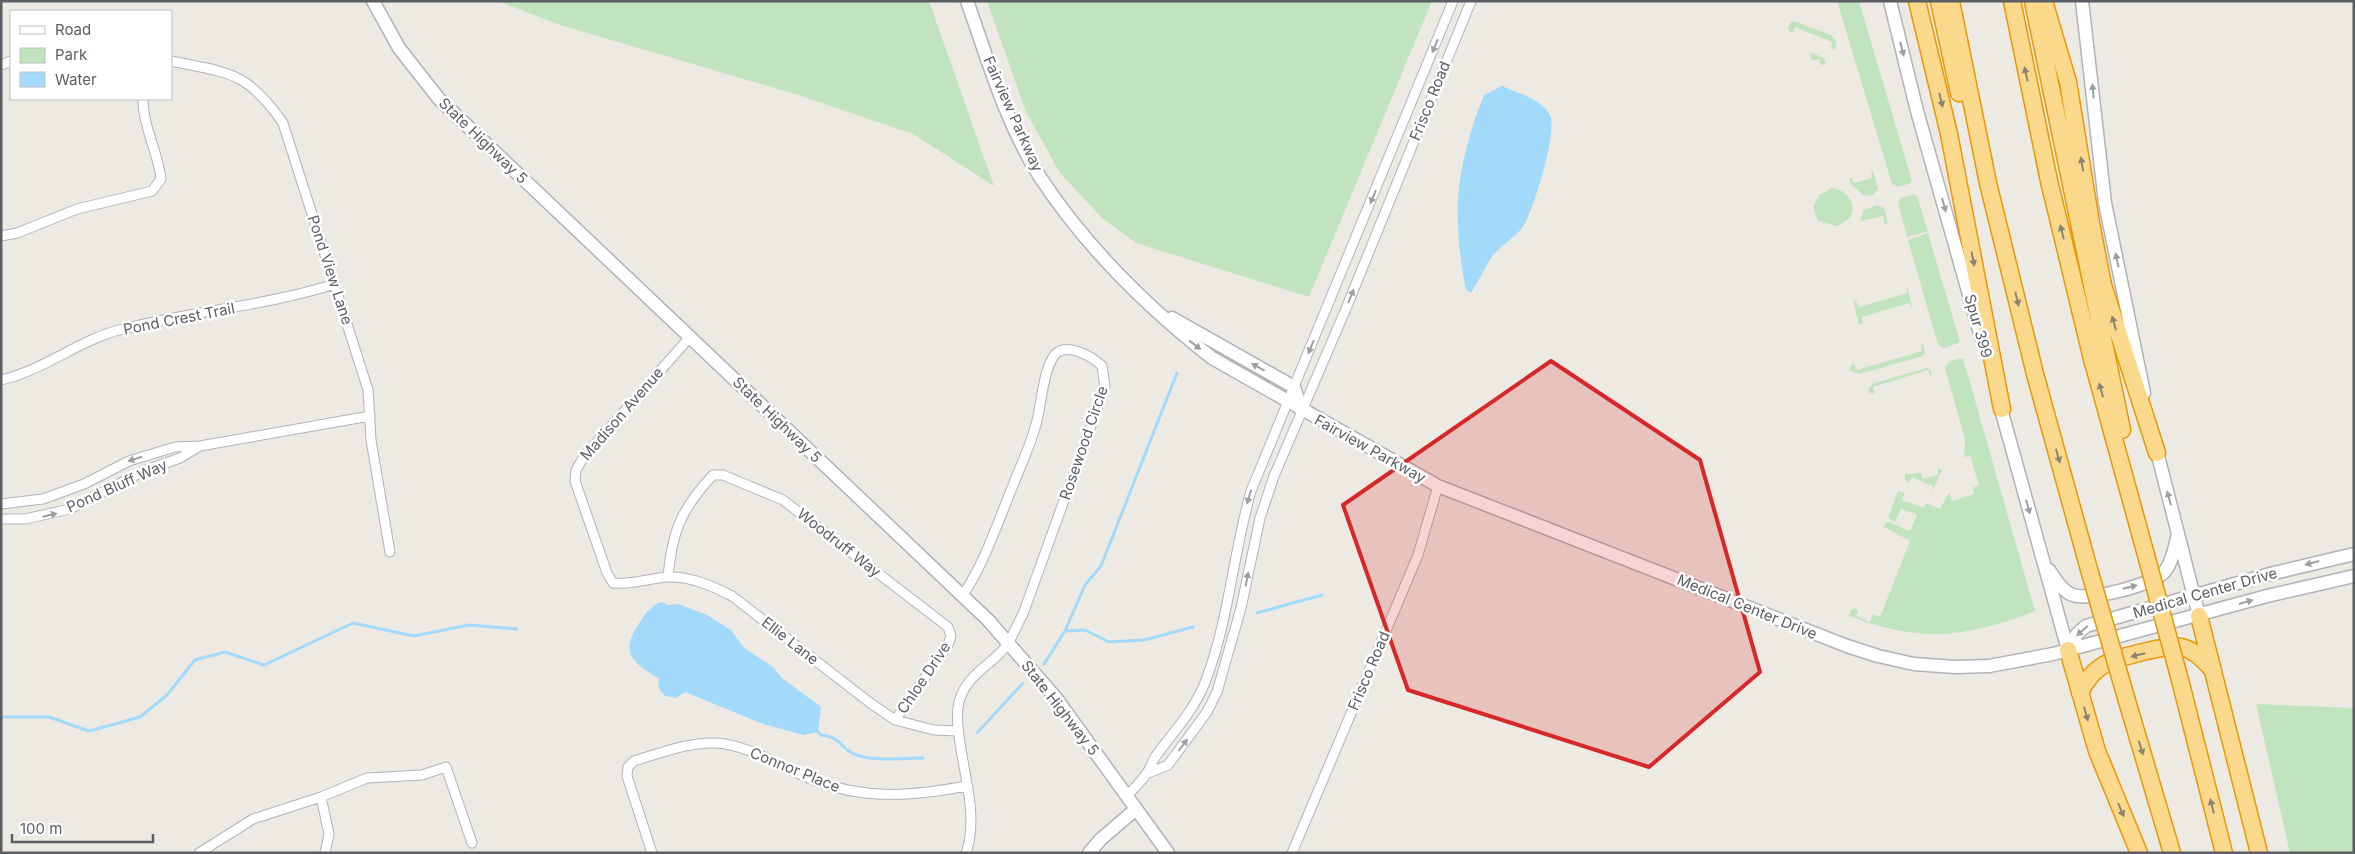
<svg xmlns="http://www.w3.org/2000/svg" width="2355" height="854" font-family="Inter,sans-serif">
	<rect width="100%" height="100%" fill="#edeae3"/>
	<path fill="#c1e4bf" d="M498 1H929L994 186 913 134 795 94 557 24Z
		M987 1H1432L1309 297 1136 243 1103 219 1060 173 1026 112Z
		M1837 1H1859L1912 181 1911 183 1898 187 1892 184Z
		M1794 21 1831 35 1836 41V48L1831 50 1832 42 1795 27 1793 32H1790L1788 29 1790 23Z
		M1812 53 1824 58 1826 64 1821 65 1819 59 1812 61 1810 55Z
		M1873 171 1878 189 1873 195 1864 196 1851 184 1849 178H1852L1854 183 1872 178 1871 172Z
		M1832 188C1844 190 1851 196 1853 208L1850 218 1837 226 1818 221 1813 207 1819 195Z
		M1914 194 1917 196 1928 231 1907 237 1898 202 1901 198Z
		M1877 205 1884 208 1888 224H1885L1883 216 1860 221 1864 210Z
		M1928 233 1960 342 1945 348 1938 345 1908 240Z
		M1907 286 1913 309 1909 303 1862 317 1863 324 1859 325 1853 300 1856 301 1859 307 1907 293Z
		M1923 344 1925 353 1923 356 1859 374 1849 370 1853 363 1857 370 1922 351 1921 345Z
		M1963 358 2035 611C1965 638 1920 643 1849 616L1851 610 1855 608 1858 610 1856 616 1870 622 1873 614 1880 617 1910 541 1884 527 1886 522H1889L1910 531 1917 515 1901 509 1895 522 1888 518 1898 491 1905 493 1902 500 1924 508 1926 503 1940 509 1948 494H1950L1952 501 1974 494 1973 488 1979 485 1970 456 1964 457 1965 439 1945 368 1949 361Z
		M1927 368 1931 371V378L1928 370 1873 387 1875 394 1869 393V388L1874 383Z
		M1938 468 1942 470 1932 492 1933 486 1912 477 1909 483 1905 480V474L1921 473 1923 479 1938 475Z
		M2256 704 2354 708V853H2290Z"/>
	<path fill="#a3dafc" d="M1502 86C1517 93 1542 99 1550 115 1558 131 1534 208 1524 225 1517 236 1506 242 1497 251 1486 262 1480 280 1471 293L1466 290C1451 214 1456 166 1484 95Z
		M661 602 669 605 678 604 707 615 731 630 744 648 773 667 782 678 821 707 818 732 804 735 763 724 685 692 676 698 665 696 658 687 659 679C636 664 619 655 637 627 644 615 648 608 661 602Z"/>
	<g fill="none" stroke-linecap="round" stroke-linejoin="round">
		<path stroke="#a3dafc" stroke-width="3" d="M1257 613 1322 595
			M1065 631 1085 585 1101 566 1177 373
			M1044 664 1065 631 1085 630 1109 642 1144 640 1193 627
			M1 717H49L89 731 140 717 167 695 195 660 225 652 264 665 353 623 414 636 469 625 517 629
			M818 732 821 735C843 737 840 750 857 755 877 762 902 758 923 758
			M977 733 1023 683"/>
		<defs>
			<path id="street" d="M171 61C229 73 247 71 283 123L368 390 371 440 390 552
				M1 65 11 61
				M1 236 17 233 77 209 152 191 161 179C158 152 143 127 143 99
				M690 337 583 458 576 470 575 481 607 573 613 583C632 585 650 578 668 577 691 576 712 586 732 596L869 702 895 720 934 730 958 731
				M1 380C45 370 80 339 123 329 193 311 265 306 335 284
				M1 504 43 499 84 484 129 461 175 447 200 446 370 416
				M1 519H25L70 509 146 470 180 458 200 446
				M668 577C672 532 681 509 713 475H723L783 500 948 627 951 636 948 645 895 720
				M963 595C985 562 997 524 1012 488 1021 464 1033 441 1038 416 1041 402 1045 360 1058 352 1070 344 1093 357 1102 366L1105 387 1023 614C1016 626 1011 643 1000 653 984 669 966 677 959 702 956 715 958 729 960 743 965 779 978 818 966 853
				M1146 774 1168 765 1207 712 1217 692 1241 608 1260 518 1274 476 1345 311 1471 1
				M1127 796C1133 789 1142 781 1147 773 1151 767 1153 759 1158 753 1176 729 1195 709 1206 680 1229 619 1233 554 1251 491L1453 1
				M321 797 329 834 325 853
				M199 853 253 819 321 797 367 778 422 775 446 767 472 843
				M652 853 627 776 628 767 634 761C661 753 688 742 716 743 751 745 783 769 816 781 866 800 914 796 966 786
				M1292 853 1418 555 1438 486"/>
			<path id="secondary" d="M373 1 399 48 439 99 988 620 1056 698 1168 853
				M967 1C988 60 1006 124 1040 177 1086 247 1147 307 1212 358L1438 486 1847 646 1878 656 1914 664 1955 667 1989 666 2053 654 2267 596 2354 576
				M1890 1 1917 111 1981 337
				M2082 1 2105 203 2144 393
				M1172 318 1294 387 1302 411
				M1999 402 2068 650
				M2155 444 2199 616
				M2049 570C2055 579 2062 591 2073 595 2090 601 2153 585 2165 571 2173 561 2175 545 2178 534
				M2068 650 2077 634 2086 626 2270 574 2354 554
				M1089 853 1101 839 1136 809"/>
			<path id="highway" d="M1917 1 1949 134 2002 409
				M1939 1 1959 93
				M1951 1 1988 183 2035 374 2090 573
				M2012 1 2049 181 2092 359 2146 555
				M2033 1 2122 430
				M2044 1 2068 82 2091 223 2103 285 2157 453
				M2199 616 2259 853
				M2068 650 2097 751 2139 853
				M2180 680 2224 853
				M2080 693C2085 682 2091 673 2102 666 2114 658 2168 644 2181 647 2195 650 2203 660 2213 670
				M2127 701 2172 853"/>
		</defs>
		<use href="#street" stroke="#b0b4b8" stroke-width="11"/>
		<use href="#secondary" stroke="#afb3b8" stroke-width="15"/>
		<use href="#highway" stroke="#e99807" stroke-width="19"/>
		<use href="#street" stroke="#fff" stroke-width="9"/>
		<use href="#secondary" stroke="#fff" stroke-width="12"/>
		<use href="#highway" stroke="#fad98d" stroke-width="16"/>
		<defs>
			<path id="highway-bridge" d="M2146 555 2180 680
				M2090 573 2127 701"/>
		</defs>
		<use href="#highway-bridge" stroke="#e99807" stroke-width="19" stroke-linecap="butt"/>
		<use href="#highway-bridge" stroke="#fad98d" stroke-width="16"/>
	</g>
	<defs><path id="oneway-solid" d="M-6-.8H1V-3.2L6.5 0L1 3.2V.8H-6Z" transform="scale(1.25)"/></defs>
	<g fill="#9d9fa1">
		<use href="#oneway-solid" transform="translate(1435 46) rotate(112)"/>
		<use href="#oneway-solid" transform="translate(1902 49) rotate(76)"/>
		<use href="#oneway-solid" transform="translate(2093 91) rotate(-96)"/>
		<use href="#oneway-solid" transform="translate(1373 197) rotate(113)"/>
		<use href="#oneway-solid" transform="translate(1944 205) rotate(74)"/>
		<use href="#oneway-solid" transform="translate(2117 260) rotate(-102)"/>
		<use href="#oneway-solid" transform="translate(1351 296) rotate(-68)"/>
		<use href="#oneway-solid" transform="translate(1195 345) rotate(38)"/>
		<use href="#oneway-solid" transform="translate(1311 347) rotate(113)"/>
		<use href="#oneway-solid" transform="translate(1258 367) rotate(-151)"/>
		<use href="#oneway-solid" transform="translate(135 459) rotate(162)"/>
		<use href="#oneway-solid" transform="translate(1249 497) rotate(107)"/>
		<use href="#oneway-solid" transform="translate(2169 498) rotate(-105)"/>
		<use href="#oneway-solid" transform="translate(2028 507) rotate(75)"/>
		<use href="#oneway-solid" transform="translate(50 515) rotate(-13)"/>
		<use href="#oneway-solid" transform="translate(2312 563) rotate(165)"/>
		<use href="#oneway-solid" transform="translate(1247 579) rotate(-79)"/>
		<use href="#oneway-solid" transform="translate(2130 587) rotate(-14)"/>
		<use href="#oneway-solid" transform="translate(2246 602) rotate(-16)"/>
		<use href="#oneway-solid" transform="translate(2082 631) rotate(139)"/>
		<use href="#oneway-solid" transform="translate(1183 745) rotate(-53)"/>
	</g>
	<g fill="#8b8470">
		<use href="#oneway-solid" transform="translate(2026 74) rotate(-102)"/>
		<use href="#oneway-solid" transform="translate(1941 100) rotate(76)"/>
		<use href="#oneway-solid" transform="translate(2082 164) rotate(-99)"/>
		<use href="#oneway-solid" transform="translate(2062 232) rotate(-104)"/>
		<use href="#oneway-solid" transform="translate(1973 259) rotate(79)"/>
		<use href="#oneway-solid" transform="translate(2017 299) rotate(76)"/>
		<use href="#oneway-solid" transform="translate(2114 323) rotate(-106)"/>
		<use href="#oneway-solid" transform="translate(2101 390) rotate(-106)"/>
		<use href="#oneway-solid" transform="translate(2058 456) rotate(74)"/>
		<use href="#oneway-solid" transform="translate(2138 655) rotate(166)"/>
		<use href="#oneway-solid" transform="translate(2086 714) rotate(74)"/>
		<use href="#oneway-solid" transform="translate(2141 748) rotate(73)"/>
		<use href="#oneway-solid" transform="translate(2212 806) rotate(-104)"/>
		<use href="#oneway-solid" transform="translate(2121 810) rotate(67)"/>
	</g>
	<path fill="#d62828" fill-opacity="0.2" stroke="#d62828" stroke-width="4" stroke-linejoin="round" d="M1551 361 1700 460 1760 672 1649 767 1408 690 1343 505Z"/>
	<g text-anchor="middle" stroke-width="5" stroke-linejoin="round" paint-order="stroke">
		<g font-size="15" fill="#5b5f63" stroke="#fff">
			<text transform="translate(1430 101) rotate(-68)" y="5">Frisco Road</text>
			<text transform="translate(1013 114) rotate(66)" y="5">Fairview Parkway</text>
			<text transform="translate(483 141) rotate(44)" y="5">State Highway 5</text>
			<text transform="translate(330 270) rotate(72)" y="5">Pond View Lane</text>
			<text transform="translate(179 319) rotate(-11)" y="5">Pond Crest Trail</text>
			<text transform="translate(1978 326) rotate(74)" y="5">Spur 399</text>
			<text transform="translate(622 414) rotate(-49)" y="5">Madison Avenue</text>
			<text transform="translate(777 420) rotate(44)" y="5">State Highway 5</text>
			<text transform="translate(1084 443) rotate(-71)" y="5">Rosewood Circle</text>
			<text transform="translate(1370 449) rotate(29)" y="5">Fairview Parkway</text>
			<text transform="translate(117 486) rotate(-24)" y="5">Pond Bluff Way</text>
			<text transform="translate(839 543) rotate(38)" y="5">Woodruff Way</text>
			<text transform="translate(2205 593) rotate(-16)" y="5">Medical Center Drive</text>
			<text transform="translate(1747 607) rotate(22)" y="5">Medical Center Drive</text>
			<text transform="translate(790 641) rotate(38)" y="5">Ellie Lane</text>
			<text transform="translate(1369 671) rotate(-67)" y="5">Frisco Road</text>
			<text transform="translate(924 678) rotate(-56)" y="5">Chloe Drive</text>
			<text transform="translate(1060 708) rotate(52)" y="5">State Highway 5</text>
			<text transform="translate(795 770) rotate(22)" y="5">Connor Place</text>
		</g>
	</g>
	<rect width="2355" height="854" fill="none" stroke="#5b5f63" stroke-width="5"/>
	<rect x="10" y="10" width="162" height="90" fill="#ffffff" stroke="#bdbfc1"/>
	<rect x="20" y="26" width="25" height="8" fill="#ffffff" stroke="#bdbfc1"/>
	<text x="55" y="35" font-size="15" fill="#5b5f63">Road</text>
	<rect x="20" y="48" width="25" height="15" fill="#c1e4bf" stroke="#bdbfc1"/>
	<text x="55" y="60" font-size="15" fill="#5b5f63">Park</text>
	<rect x="20" y="72" width="25" height="15" fill="#a3dafc" stroke="#bdbfc1"/>
	<text x="55" y="85" font-size="15" fill="#5b5f63">Water</text>
	<path d="M12 834v8h141v-8" fill="none" stroke="#5b5f63" stroke-width="2.5"/>
	<text x="20" y="834" font-size="15" fill="#5b5f63" stroke="#ffffff" stroke-width="4" paint-order="stroke">100 m</text>
</svg>
